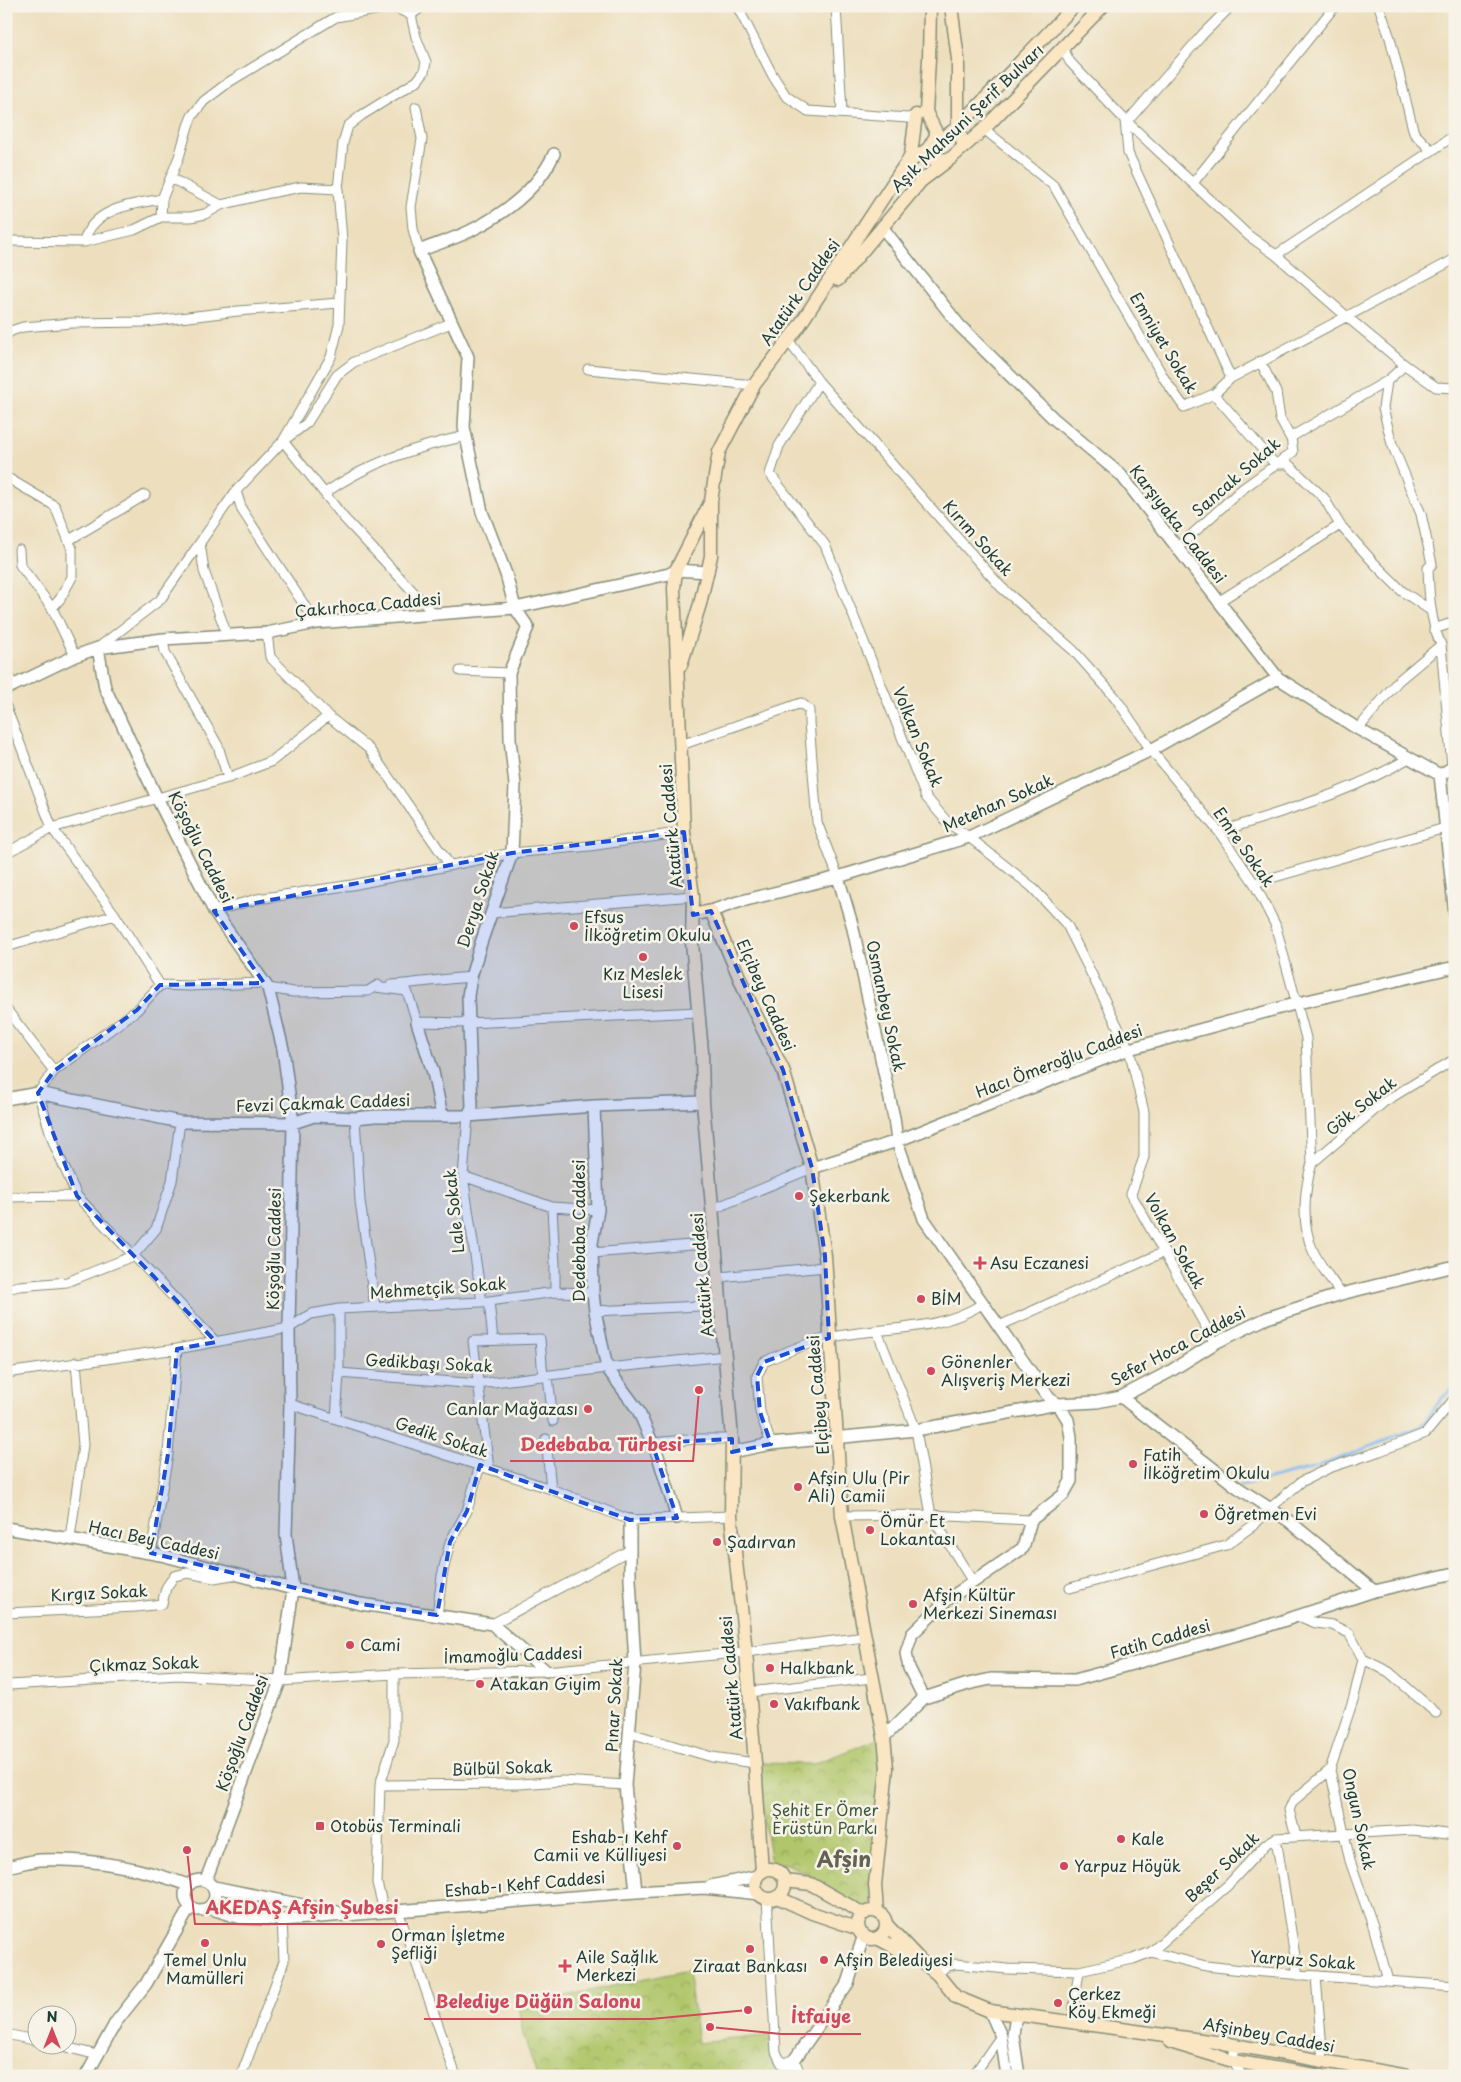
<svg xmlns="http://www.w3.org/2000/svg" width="1461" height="2082" font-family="'Playpen Sans',sans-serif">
	<defs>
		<pattern id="park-crowns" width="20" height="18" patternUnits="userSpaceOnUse" patternTransform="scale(1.25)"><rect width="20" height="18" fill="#b1c66a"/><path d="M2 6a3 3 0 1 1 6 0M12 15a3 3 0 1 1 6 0" fill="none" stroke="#8fa258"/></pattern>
	</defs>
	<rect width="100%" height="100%" fill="#f7f3e8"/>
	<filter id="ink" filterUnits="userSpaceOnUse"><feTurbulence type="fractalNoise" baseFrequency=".02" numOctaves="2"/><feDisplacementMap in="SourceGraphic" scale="10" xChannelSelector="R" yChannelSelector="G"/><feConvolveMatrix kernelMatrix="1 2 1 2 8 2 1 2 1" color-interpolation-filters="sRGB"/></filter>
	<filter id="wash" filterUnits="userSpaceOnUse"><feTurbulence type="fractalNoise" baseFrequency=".0096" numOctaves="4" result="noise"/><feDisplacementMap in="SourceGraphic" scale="20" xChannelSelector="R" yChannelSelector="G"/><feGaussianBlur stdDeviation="1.12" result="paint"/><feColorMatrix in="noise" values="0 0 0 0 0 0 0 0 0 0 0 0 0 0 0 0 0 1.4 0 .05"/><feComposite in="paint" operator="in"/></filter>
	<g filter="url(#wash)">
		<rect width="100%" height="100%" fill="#eddfbe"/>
		<path fill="url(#park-crowns)" stroke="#68824f" d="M884 1737 872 1911H868L811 1884 802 1871 787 1864H771L755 1763 813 1764Z
			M688 1970 698 2043 771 2035 774 2076H537L523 2034 518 2006Z"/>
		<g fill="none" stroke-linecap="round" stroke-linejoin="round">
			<path stroke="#82b8f1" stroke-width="3" d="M1241 1486 1320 1466 1420 1427 1442 1398 1455 1387"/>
		</g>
	</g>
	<g filter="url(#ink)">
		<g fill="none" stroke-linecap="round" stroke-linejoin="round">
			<defs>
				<path id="minor" d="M737 6 773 76 786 96 808 111 908 118 921 114
					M836 6 842 112
					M1379 6 1390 38 1414 133 1431 150
					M1062 47 1070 62 1125 120 1249 236 1276 255 1346 316 1405 365 1436 387 1455 388
					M416 107 422 139 411 207 413 229 419 251
					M1127 122 1202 35 1231 6
					M984 129 1054 186 1165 380 1184 407 1214 394 1231 378 1128 153 1125 120
					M171 178 221 205
					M1193 183 1335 6
					M161 217 162 199 179 157 188 126 192 116 204 101 229 82 336 17 386 8H396L411 15
					M6 241 84 242 134 230 161 217H191L205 214 221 205 270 193 301 187 338 189
					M84 242C92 208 133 204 162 199
					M1276 255 1455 135
					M6 335 11 331 23 327 72 323 146 322 238 311 339 303
					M788 340 819 382 1001 587 1073 650 1115 697 1151 750 1219 832 1254 883 1275 924 1306 1038 1312 1163C1304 1190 1301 1225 1313 1251 1320 1266 1332 1280 1341 1294
					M1260 361 1276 392 1280 419 1291 439
					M588 369 754 385
					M1231 378 1455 259
					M1387 381 1383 408 1392 444 1421 514 1432 564 1428 568C1429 595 1430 620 1441 645L1452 766
					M819 382 779 446 770 474 825 545 926 797 948 823 969 837 1032 887 1067 925 1129 1049 1144 1112V1157L1131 1194 1215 1343
					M1214 394 1275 464H1288L1324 498 1340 525 1375 564 1402 591 1430 610
					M6 477 55 506 72 549V577L60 599 52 608 75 656
					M236 491 242 510 316 623
					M325 493C368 463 415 447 466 436
					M69 540 145 495
					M200 543 204 571 227 635
					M1178 547 1241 490 1293 452 1291 437 1387 381 1405 365
					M19 550 20 565 52 608
					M1218 602 1340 525
					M435 615 344 518 283 441 307 423 337 375 354 362 451 323
					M1434 629 1455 622
					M267 633 270 657 328 716 369 749 449 864
					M163 639 165 652 218 746 228 778
					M99 647 160 600 236 491 283 441 331 357 339 325 342 240 338 189 343 143 348 126 362 115 417 81 424 72 426 62 416 37 411 15 423 6
					M460 671 509 673
					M6 672 13 685
					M6 707 52 828 115 915 160 985
					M1358 729 1398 681 1441 645
					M681 745 801 703 809 710V722L817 822 838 877
					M1219 832C1282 811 1351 793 1409 758
					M6 853 52 828 228 778 272 761 328 716
					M1254 883 1445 828
					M214 911 257 899 352 885 512 853 590 846 684 832
					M491 913 693 896
					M6 947 115 915
					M391 985C418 983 443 979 471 977
					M375 987 407 991 417 1022 469 1023 698 1012
					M268 988 293 992 368 991 378 985
					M6 1009 54 1071
					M468 1116 463 1176 482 1302
					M355 1118 360 1201 375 1307
					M1312 1163 1384 1102 1455 1059
					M463 1176 552 1207 598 1210
					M6 1197 77 1196
					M552 1207 555 1264V1292
					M713 1209 812 1168
					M592 1253 704 1244 716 1245
					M719 1277 825 1267
					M6 1289 19 1286 67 1282 133 1256 156 1229 172 1181 180 1122
					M489 1301 493 1340
					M595 1311 722 1305
					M999 1326 1164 1252
					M877 1331 916 1430 931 1515 973 1582
					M216 1342 77 1196 54 1144 38 1093 54 1071 137 1010 160 985 189 986 264 983
					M6 1373 177 1349 289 1328 311 1314 339 1309 482 1302 555 1292 593 1293
					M339 1373 478 1384 607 1368 726 1356
					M548 1376 553 1421
					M290 1404 551 1489 630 1520 731 1516
					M336 1419 339 1373V1309
					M546 1439 551 1489
					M652 1443 697 1439H732
					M771 1444 760 1412 757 1376 764 1362C785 1352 807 1343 829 1338 879 1326 938 1333 982 1304
					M489 1469 473 1341 540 1339 543 1377
					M842 1516 931 1515 1031 1520
					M70 1538 83 1445 76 1362
					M151 1553 168 1454 177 1349
					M1070 1588 1226 1545 1255 1524 1269 1509 1301 1482 1329 1468 1380 1451 1426 1433 1455 1398
					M6 1613 136 1607 162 1604 166 1588 174 1576 188 1573 214 1578 232 1575
					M437 1615 442 1576 450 1542 467 1511 480 1465
					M1298 1616 1316 1623 1332 1625 1349 1633 1363 1659 1354 1697 1330 1770 1350 1861 1374 1929 1388 1981
					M492 1624 630 1550
					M1363 1659 1389 1672 1436 1713
					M9 1685 178 1675 280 1681 394 1674 546 1671 746 1652 865 1637
					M749 1692 872 1678
					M630 1733 712 1757 755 1763
					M380 1785 520 1784 562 1781 625 1785
					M1296 1836 1289 1810 1293 1801 1330 1770
					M1276 1838 1298 1975
					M767 1898 776 2052 782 2064 794 2059 801 2076
					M384 1911 377 1883 380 1785 394 1740V1674
					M398 1911 456 2076
					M1151 1952 1206 1966 1251 1971 1455 1986
					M937 1974 945 1967 956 1964 1007 1969 1079 1971
					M1316 1977 1323 2061
					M1075 2024 1074 2006 1079 1971 1133 1959 1151 1952 1228 1885 1266 1844 1276 1838 1412 1830 1455 1835
					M6 2034 38 2041
					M54 2044 97 2055
					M1235 2045 1233 2061 1242 2076
					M241 2076 284 1961 282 1920
					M973 2076 1001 2036"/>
				<path id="tertiary" d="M882 227 959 325 1053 418 1121 475 1278 678 1358 729 1440 775 1455 766
					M98 648 105 688 157 798 214 911 268 988 283 1049 293 1123 289 1328 290 1404 286 1534 293 1589 280 1681 206 1880
					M6 689 75 656 98 648 163 639 267 633 316 623 515 608 669 574 676 570 708 572
					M1440 775 1455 915
					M838 877 852 924 894 1118 897 1141 924 1219 1049 1398 1058 1404 1068 1420 1071 1437V1481L1063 1495 1031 1520 1023 1548 947 1600 912 1634 906 1653 909 1668 924 1698
					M711 911 738 902 838 877 969 837 1151 750 1278 678
					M417 1022 433 1072 442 1116
					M6 1099 38 1093 180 1122 293 1123 314 1116 355 1118 375 1116H468L594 1106 703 1102
					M594 1106 598 1210 592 1243 593 1293 595 1311 607 1368 638 1410 658 1456 677 1518
					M468 1116 472 1107 468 996 471 977 481 943 512 853 515 785 510 739 509 673 528 627 515 608 506 574 482 512 464 427 468 357 419 251C436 244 454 239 470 231 504 214 538 189 554 154
					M812 1168 897 1141 1129 1049 1298 1003 1455 967
					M1121 1397 1237 1487 1289 1521 1374 1591
					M732 1452 771 1444 916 1430 1058 1404 1097 1402 1121 1397 1169 1372 1215 1343 1267 1318 1341 1294 1455 1266
					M630 1520V1580L635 1663 625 1785 636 1892
					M6 1528 161 1555 293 1589 361 1604 492 1624 546 1671
					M884 1737 924 1698 968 1684 991 1679 1075 1680 1261 1628 1374 1591 1455 1573
					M6 1867C17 1865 29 1861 40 1860 90 1858 142 1868 188 1885
					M185 1895a15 15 0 1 1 30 0a15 15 0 1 1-30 0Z
					M711 1886 758 1876
					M214 1887 337 1912
					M209 1908 241 1918 282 1920 636 1892 704 1888 759 1894
					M233 1916 235 1900 240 1893
					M990 2011 1001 2036 1007 2076
					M1016 2014 1013 2035 1019 2076
					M86 2076 116 2022 146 1984 190 1907
					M783 2076 848 1983 864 1935"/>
				<path id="secondary" d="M930 6 929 59 926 112 937 134 928 149 934 160 950 159
					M951 6 958 59V127L964 147
					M905 166 911 154 916 115
					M838 280 921 181 950 159 984 129 1103 6
					M711 501 676 570 674 588 684 832 693 896 692 942 702 1052 703 1102 732 1439 731 1516 746 1652 755 1763 762 1872
					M681 665 700 604 711 556V501L719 452 754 385 799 326 904 166 958 127 1074 6
					M693 915 711 911 751 1005 783 1070 812 1168 825 1256 842 1516 884 1737 887 1768 875 1885 877 1911
					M755 1884a15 15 0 1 1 30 0a15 15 0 1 1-30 0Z
					M785 1881 811 1884 864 1914
					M777 1897 812 1913 859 1929
					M858 1925a14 14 0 1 1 28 0a14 14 0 1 1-28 0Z
					M886 1924 920 1960 937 1974 956 1997 990 2011 1223 2043 1407 2076
					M877 1938 913 1957
					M1170 2042 1233 2061 1321 2076"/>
			</defs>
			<use href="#minor" stroke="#868e79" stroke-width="11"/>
			<use href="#tertiary" stroke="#868e79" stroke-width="14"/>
			<use href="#secondary" stroke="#868e79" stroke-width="15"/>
			<use href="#minor" stroke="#fff" stroke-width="9"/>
			<use href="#tertiary" stroke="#fff" stroke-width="11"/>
			<use href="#secondary" stroke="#fbe6c4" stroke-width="12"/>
		</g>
	</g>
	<path fill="#1d4ed8" fill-opacity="0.2" stroke="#1d4ed8" stroke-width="4" stroke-dasharray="10 6" stroke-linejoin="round" d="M684 832 693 915 711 911 783 1070 812 1168 825 1256 829 1338 764 1362 757 1376 760 1412 771 1444 732 1452V1439L652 1443 677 1518 630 1520 480 1465 467 1511 450 1542 437 1615 361 1604 151 1553 168 1454 177 1349 216 1342 77 1196 38 1093 54 1071 137 1010 160 985 264 983 214 911 512 853Z"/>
	<g fill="#d1495b" stroke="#f7f3e8" stroke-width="2">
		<circle cx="574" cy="926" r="5"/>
		<circle cx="643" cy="957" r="5"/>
		<circle cx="799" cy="1196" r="5"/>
		<path d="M977.5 1255.5h5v5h5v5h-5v5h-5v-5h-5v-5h5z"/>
		<circle cx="921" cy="1299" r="5"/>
		<circle cx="931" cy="1371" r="5"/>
		<circle cx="588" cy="1409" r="5"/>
		<circle cx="1133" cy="1464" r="5"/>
		<circle cx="798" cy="1487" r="5"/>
		<circle cx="1204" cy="1514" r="5"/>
		<circle cx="870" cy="1530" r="5"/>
		<circle cx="717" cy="1542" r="5"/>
		<circle cx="913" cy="1604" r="5"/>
		<circle cx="350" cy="1645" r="5"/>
		<circle cx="770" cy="1668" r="5"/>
		<circle cx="480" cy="1684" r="5"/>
		<circle cx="774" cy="1704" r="5"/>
		<rect x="315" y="1821" width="10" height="10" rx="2.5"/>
		<circle cx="1121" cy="1839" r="5"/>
		<circle cx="677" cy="1846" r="5"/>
		<circle cx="1064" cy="1866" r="5"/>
		<circle cx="205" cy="1943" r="5"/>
		<circle cx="381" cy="1944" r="5"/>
		<circle cx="750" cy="1949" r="5"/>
		<circle cx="824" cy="1960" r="5"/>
		<path d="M562.5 1958.5h5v5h5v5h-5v5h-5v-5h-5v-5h5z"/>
		<circle cx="1058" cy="2003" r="5"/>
	</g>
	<g text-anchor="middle" stroke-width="5" stroke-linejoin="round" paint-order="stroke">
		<g font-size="16" fill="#1f3d34" stroke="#f7f3e8">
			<text transform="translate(967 118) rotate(-44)" y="6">Aşık Mahsuni Şerif Bulvarı</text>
			<text transform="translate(800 292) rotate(-55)" y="6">Atatürk Caddesi</text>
			<text transform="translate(1164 343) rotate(59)" y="6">Emniyet Sokak</text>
			<text transform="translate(1236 477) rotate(-41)" y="6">Sancak Sokak</text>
			<text transform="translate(1178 524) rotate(52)" y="6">Karşıyaka Caddesi</text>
			<text transform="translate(978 538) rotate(48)" y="6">Kırım Sokak</text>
			<text transform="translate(368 605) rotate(-5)" y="6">Çakırhoca Caddesi</text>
			<text transform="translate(918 737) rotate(68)" y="6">Volkan Sokak</text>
			<text transform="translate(998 803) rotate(-24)" y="6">Metehan Sokak</text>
			<text transform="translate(671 826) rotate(-95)" y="6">Atatürk Caddesi</text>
			<text transform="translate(201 847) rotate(63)" y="6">Köşoğlu Caddesi</text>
			<text transform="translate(1244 847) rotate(55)" y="6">Emre Sokak</text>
			<text transform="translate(478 899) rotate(-72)" y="6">Derya Sokak</text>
			<text transform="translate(766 995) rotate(66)" y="6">Elçibey Caddesi</text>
			<text transform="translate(886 1006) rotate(78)" y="6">Osmanbey Sokak</text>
			<text transform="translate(1059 1061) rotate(-21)" y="6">Hacı Ömeroğlu Caddesi</text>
			<text transform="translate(323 1103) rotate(-2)" y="6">Fevzi Çakmak Caddesi</text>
			<text transform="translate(1361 1106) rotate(-38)" y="6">Gök Sokak</text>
			<text transform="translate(454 1211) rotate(-96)" y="6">Lale Sokak</text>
			<text transform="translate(579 1231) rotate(-90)" y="6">Dedebaba Caddesi</text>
			<text transform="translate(1175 1241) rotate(61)" y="6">Volkan Sokak</text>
			<text transform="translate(274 1249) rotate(-89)" y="6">Köşoğlu Caddesi</text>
			<text transform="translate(702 1275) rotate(-95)" y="6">Atatürk Caddesi</text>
			<text transform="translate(438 1288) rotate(-4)" y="6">Mehmetçik Sokak</text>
			<text transform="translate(1178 1346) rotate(-28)" y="6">Sefer Hoca Caddesi</text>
			<text transform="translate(429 1363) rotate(3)" y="6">Gedikbaşı Sokak</text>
			<text transform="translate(818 1395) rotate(-95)" y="6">Elçibey Caddesi</text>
			<text transform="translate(442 1437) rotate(18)" y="6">Gedik Sokak</text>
			<text transform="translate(154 1540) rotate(12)" y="6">Hacı Bey Caddesi</text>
			<text transform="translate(99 1593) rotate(-3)" y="6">Kırgız Sokak</text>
			<text transform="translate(1160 1639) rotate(-16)" y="6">Fatih Caddesi</text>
			<text transform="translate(513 1655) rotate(-2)" y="6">İmamoğlu Caddesi</text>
			<text transform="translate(144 1664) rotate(-2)" y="6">Çıkmaz Sokak</text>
			<text transform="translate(731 1678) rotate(-95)" y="6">Atatürk Caddesi</text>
			<text transform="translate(614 1705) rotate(-87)" y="6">Pınar Sokak</text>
			<text transform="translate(242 1733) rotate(-70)" y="6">Köşoğlu Caddesi</text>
			<text transform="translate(502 1768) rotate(-2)" y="6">Bülbül Sokak</text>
			<text transform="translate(1359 1819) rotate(78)" y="6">Ongun Sokak</text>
			<text transform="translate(1222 1867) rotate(-43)" y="6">Beşer Sokak</text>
			<text transform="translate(525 1884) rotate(-5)" y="6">Eshab-ı Kehf Caddesi</text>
			<text transform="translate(1303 1960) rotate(4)" y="6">Yarpuz Sokak</text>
			<text transform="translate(1269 2035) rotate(10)" y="6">Afşinbey Caddesi</text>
		</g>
		<g font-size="16" fill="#1f3d34" stroke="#f7f3e8" text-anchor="start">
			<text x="584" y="923">Efsus<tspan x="584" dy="18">İlköğretim Okulu</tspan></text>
			<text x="643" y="980" text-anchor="middle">Kız Meslek<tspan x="643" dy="18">Lisesi</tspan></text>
			<text x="809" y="1202">Şekerbank</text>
			<text x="990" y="1269">Asu Eczanesi</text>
			<text x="931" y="1305">BİM</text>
			<text x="941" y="1368">Gönenler<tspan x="941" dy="18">Alışveriş Merkezi</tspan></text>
			<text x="578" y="1415" text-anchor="end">Canlar Mağazası</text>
			<text x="1143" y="1461">Fatih<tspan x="1143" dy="18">İlköğretim Okulu</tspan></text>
			<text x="808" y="1484">Afşin Ulu (Pir<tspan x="808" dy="18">Ali) Camii</tspan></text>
			<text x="1214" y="1520">Öğretmen Evi</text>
			<text x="880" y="1527">Ömür Et<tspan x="880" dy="18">Lokantası</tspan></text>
			<text x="727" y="1548">Şadırvan</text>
			<text x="923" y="1601">Afşin Kültür<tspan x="923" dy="18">Merkezi Sineması</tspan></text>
			<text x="360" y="1651">Cami</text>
			<text x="780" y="1674">Halkbank</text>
			<text x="490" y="1690">Atakan Giyim</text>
			<text x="784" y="1710">Vakıfbank</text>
			<text x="330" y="1832">Otobüs Terminali</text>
			<text x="667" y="1843" text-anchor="end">Eshab-ı Kehf<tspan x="667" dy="18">Camii ve Külliyesi</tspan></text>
			<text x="1131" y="1845">Kale</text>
			<text x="1074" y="1872">Yarpuz Höyük</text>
			<text x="391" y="1941">Orman İşletme<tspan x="391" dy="18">Şefliği</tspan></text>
			<text x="576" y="1963">Aile Sağlık<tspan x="576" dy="18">Merkezi</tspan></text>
			<text x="205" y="1966" text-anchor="middle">Temel Unlu<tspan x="205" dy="18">Mamülleri</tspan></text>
			<text x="834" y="1966">Afşin Belediyesi</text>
			<text x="750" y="1972" text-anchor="middle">Ziraat Bankası</text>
			<text x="1068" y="2000">Çerkez<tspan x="1068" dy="18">Köy Ekmeği</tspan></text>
		</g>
		<g font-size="16" fill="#3c583f" stroke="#f7f3e8">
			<text x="825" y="1816">Şehit Er Ömer<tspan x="825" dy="18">Erüstün Parkı</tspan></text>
		</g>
		<g font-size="21" font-weight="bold" fill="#646254" stroke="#f7f3e8">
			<text x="844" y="1867">Afşin</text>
		</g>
	</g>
	<path fill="none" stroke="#d1495b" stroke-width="2" d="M699 1390L693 1461H510M187 1850L195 1924H408M748 2010L651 2019H424M710 2027L781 2034H861"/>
	<g fill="#d1495b" stroke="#f7f3e8" stroke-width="2">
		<circle cx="699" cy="1390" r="5"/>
		<circle cx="187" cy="1850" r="5"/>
		<circle cx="748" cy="2010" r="5"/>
		<circle cx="710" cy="2027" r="5"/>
	</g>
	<g font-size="18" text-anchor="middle" font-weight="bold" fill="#d1495b" stroke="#f7f3e8" stroke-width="5" stroke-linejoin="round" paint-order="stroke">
		<text x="601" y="1451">Dedebaba Türbesi</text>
		<text x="302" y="1914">AKEDAŞ Afşin Şubesi</text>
		<text x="538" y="2008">Belediye Düğün Salonu</text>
		<text x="821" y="2023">İtfaiye</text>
	</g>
	<rect width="1461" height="2082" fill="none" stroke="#f7f3e8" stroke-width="25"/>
	<g transform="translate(52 2030)"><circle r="24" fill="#f7f3e8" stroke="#a1aaa0"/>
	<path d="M0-4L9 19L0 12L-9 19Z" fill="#d1495b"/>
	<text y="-8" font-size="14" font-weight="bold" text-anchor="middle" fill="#1f3d34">N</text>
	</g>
</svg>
